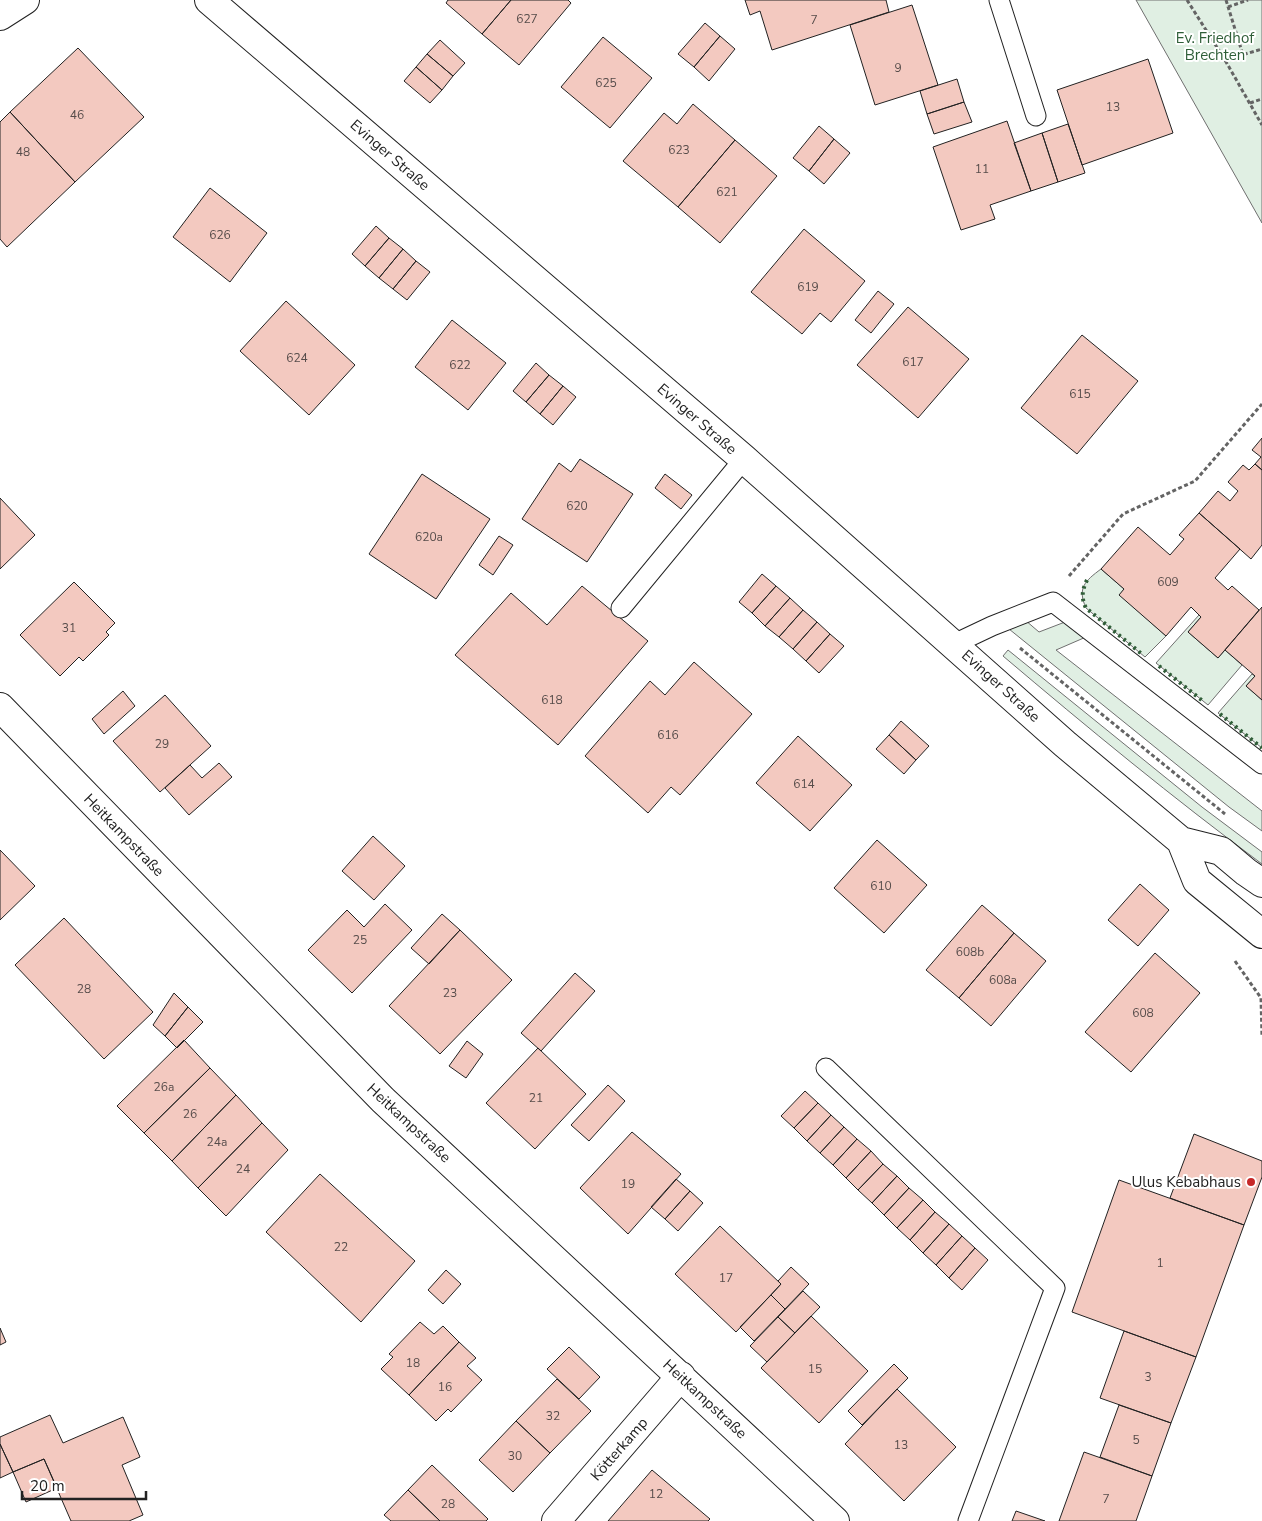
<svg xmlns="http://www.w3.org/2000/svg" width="1262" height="1521" font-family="'Nunito Sans',sans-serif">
	<rect width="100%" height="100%" fill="#fff"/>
	<path fill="#e0efe3" stroke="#6f6f6f" d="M1136 0H1262V223Z
		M1101 569 1124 589 1120 595 1166 636 1145 657 1086 608C1077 588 1085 581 1101 569Z
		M1199 615 1201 617 1188 632 1218 658 1225 650 1242 665 1208 705 1156 663Z
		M1025 620 1039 632 1065 622 1086 637 1056 650 1262 811V831L1229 807 1009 629Z
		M1008 650 1202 807 1262 852V864C1173 798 1088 728 1003 656Z
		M1252 674 1255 676 1246 686 1262 700V748L1218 713Z"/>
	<path fill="#f3c9c0" stroke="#222" d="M448 0H511L482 34 446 3Z
		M511 0H568L571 3 519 65 482 34Z
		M745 0H886L889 12 772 50 760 11 750 15Z
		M912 5 938 85 875 105 850 25Z
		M705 23 720 36 694 67 678 54Z
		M720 36 735 49 709 81 694 67Z
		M603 37 652 78 610 128 561 87Z
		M440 40 465 63 453 76 427 54Z
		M78 48 144 117 75 182 10 112Z
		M427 54 453 76 442 90 416 67Z
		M1148 59 1173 133 1082 165 1057 90Z
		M416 67 442 90 430 103 404 81Z
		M957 79 964 102 927 114 920 91Z
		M964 102 972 122 934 134 927 114Z
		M693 104 735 140 678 207 623 161 664 113 677 124Z
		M10 112 75 182 7 247 0 239V122Z
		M1007 121 1031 191 990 205 995 219 961 230 933 147Z
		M1068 124 1085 173 1058 182 1042 133Z
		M819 126 834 139 809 171 793 158Z
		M1042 133 1058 182 1031 191 1014 143Z
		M834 139 850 153 824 184 809 171Z
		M735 140 777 176 720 243 678 207Z
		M210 188 267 233 230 282 173 237Z
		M376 226 389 238 365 266 352 254Z
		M804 229 865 281 831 322 820 313 802 334 751 292Z
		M389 238 403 249 379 278 365 266Z
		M403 249 416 261 393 289 379 278Z
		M416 261 430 272 407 300 393 289Z
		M878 291 894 304 871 333 855 320Z
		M286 301 355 365 309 415 240 351Z
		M908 307 969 359 918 418 857 365Z
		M452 320 506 363 468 410 415 367Z
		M1082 335 1138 381 1077 454 1021 408Z
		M536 363 549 375 526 402 513 391Z
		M549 375 563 386 540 414 526 402Z
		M563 386 576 397 553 425 540 414Z
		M1262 438V470L1255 464 1261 457 1252 450Z
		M580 459 633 494 587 562 522 519 559 463 571 472Z
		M1255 464 1262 470V545L1251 559 1199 513 1218 491 1230 501 1238 491 1228 482 1243 465 1249 470Z
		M422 474 490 519 436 599 369 554Z
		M665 474 692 495 681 509 655 488Z
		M0 498 35 535 0 569Z
		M1199 513 1240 549 1215 578 1228 590 1232 586 1259 610 1218 658 1188 632 1201 617 1191 607 1166 636 1119 595 1124 589 1101 569 1138 527 1170 555 1184 539 1179 535Z
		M499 536 513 545 493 575 479 565Z
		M762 574 776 586 752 613 739 602Z
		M74 582 115 623 106 632 109 635 83 661 79 657 60 676 20 635Z
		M582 586 648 641 558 745 455 655 511 593 547 625Z
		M776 586 790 598 765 626 752 613Z
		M790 598 803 610 779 637 765 626Z
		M1262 607V700L1246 686 1255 676 1225 650Z
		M803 610 817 622 793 649 779 637Z
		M817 622 830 634 806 661 793 649Z
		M830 634 844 646 819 673 806 661Z
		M694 662 752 714 680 795 671 787 648 813 585 756 650 681 665 695Z
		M123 691 135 706 104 734 92 719Z
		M165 695 211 746 160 792 113 741Z
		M901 721 929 746 916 760 889 735Z
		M889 735 916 760 904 774 876 749Z
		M798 736 852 785 810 831 756 783Z
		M219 763 232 777 189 815 165 788 190 765 202 778Z
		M373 836 405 866 374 900 342 871Z
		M877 840 927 885 884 933 834 888Z
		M0 850 35 886 0 920Z
		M1140 884 1169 910 1138 946 1108 920Z
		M385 904 412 930 352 993 308 950 347 910 364 927Z
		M982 905 1014 933 959 998 926 970Z
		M442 914 460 930 429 964 411 948Z
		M64 918 153 1012 104 1059 15 965Z
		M460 930 512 980 440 1054 389 1006Z
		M1014 933 1046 961 991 1026 959 998Z
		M1155 953 1200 993 1131 1072 1085 1032Z
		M575 973 595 991 541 1051 521 1033Z
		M174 993 188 1007 165 1036 153 1025Z
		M188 1007 203 1022 177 1048 165 1036Z
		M184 1040 210 1068 144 1133 117 1106Z
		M467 1041 483 1054 466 1078 449 1066Z
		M538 1048 586 1094 535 1149 486 1103Z
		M210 1068 236 1095 172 1161 144 1133Z
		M608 1085 625 1101 589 1141 571 1125Z
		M805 1091 818 1103 794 1128 781 1116Z
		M236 1095 262 1123 198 1188 172 1161Z
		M818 1103 831 1115 807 1141 794 1128Z
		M831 1115 844 1127 820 1153 807 1141Z
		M262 1123 288 1150 226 1216 198 1188Z
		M844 1127 857 1139 833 1165 820 1153Z
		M632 1132 681 1174 628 1234 580 1188Z
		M1194 1134 1262 1161V1177L1244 1225 1170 1198Z
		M857 1139 871 1151 846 1178 833 1165Z
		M871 1151 883 1164 858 1190 846 1178Z
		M883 1164 897 1176 872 1203 858 1190Z
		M320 1174 415 1261 361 1322 266 1232Z
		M897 1176 909 1188 884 1215 872 1203Z
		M676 1179 690 1191 665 1219 651 1207Z
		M1119 1180 1244 1225 1196 1357 1072 1312Z
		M909 1188 923 1200 897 1228 884 1215Z
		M690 1191 703 1203 678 1231 665 1219Z
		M923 1200 935 1212 910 1240 897 1228Z
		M935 1212 949 1224 923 1253 910 1240Z
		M949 1224 962 1236 936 1265 923 1253Z
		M720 1226 781 1284 736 1332 675 1274Z
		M962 1236 975 1248 949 1278 936 1265Z
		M975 1248 988 1260 962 1290 949 1278Z
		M791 1267 809 1284 785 1309 771 1295 781 1284 778 1281Z
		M446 1270 461 1284 443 1304 428 1290Z
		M803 1291 820 1307 795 1333 778 1317Z
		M771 1295 785 1309 754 1341 740 1327Z
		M811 1316 868 1371 819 1423 761 1368Z
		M778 1317 795 1333 767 1362 750 1346Z
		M420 1322 434 1334 443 1326 459 1342 409 1395 381 1369 393 1357 389 1354Z
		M0 1328 6 1342 0 1345Z
		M1124 1331 1196 1357 1171 1423 1100 1398Z
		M459 1342 476 1358 467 1366 482 1380 451 1412 448 1409 436 1421 409 1395Z
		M569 1347 600 1377 579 1399 547 1369Z
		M894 1364 908 1378 862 1425 848 1411Z
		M557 1379 591 1411 550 1453 516 1421Z
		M897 1389 956 1447 904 1501 845 1444Z
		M1119 1405 1171 1423 1152 1476 1100 1457Z
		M50 1415 63 1443 123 1417 140 1457 122 1465 143 1515 129 1521H71L44 1459 13 1472 0 1444V1437Z
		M516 1421 550 1453 513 1492 479 1460Z
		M0 1444 13 1472 0 1478Z
		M1084 1452 1152 1476 1136 1521H1059Z
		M44 1459 57 1488 26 1502 13 1472Z
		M432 1465 488 1519 486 1521H440L408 1490Z
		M652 1470 710 1519 708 1521H608Z
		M408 1490 440 1521H391L384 1515Z
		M1016 1511 1045 1521H1012Z"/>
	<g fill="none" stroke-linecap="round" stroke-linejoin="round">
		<defs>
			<path id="lane" d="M999 0 1036 116
				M621 608 744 459
				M954 644 992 626 1053 602 1262 764
				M826 1068 1055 1288 968 1521"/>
			<path id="street" d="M0 16 25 0
				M0 707 383 1100 835 1521
				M556 1521 681 1376"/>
			<path id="primary" d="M209 0 744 459 1065 744 1181 841 1221 851 1246 872 1262 883
				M1181 841 1197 881 1262 934"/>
		</defs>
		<use href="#lane" stroke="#222" stroke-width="21"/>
		<use href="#street" stroke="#222" stroke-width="30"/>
		<use href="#primary" stroke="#222" stroke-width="30"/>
		<path stroke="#646464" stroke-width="3" stroke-dasharray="4 2.5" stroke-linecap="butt" d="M1187 0 1225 60 1262 125
			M1226 0 1243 55
			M1228 7 1248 0
			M1225 60 1262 49
			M1250 103 1262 99
			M1069 576 1123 514 1195 481 1262 404
			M1020 648 1225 814
			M1235 961 1261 998 1262 1037"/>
		<use href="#lane" stroke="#fff" stroke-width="19"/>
		<use href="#street" stroke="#fff" stroke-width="28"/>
		<use href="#primary" stroke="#fff" stroke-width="28"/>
		<path stroke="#2f5e38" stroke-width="4" stroke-dasharray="2.5 4" stroke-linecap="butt" d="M1087 580C1082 590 1081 598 1086 608L1143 655
			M1159 666 1204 702
			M1220 714 1262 748"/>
	</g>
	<circle fill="#c62828" stroke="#fff" stroke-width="2" cx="1251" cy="1182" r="5"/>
	<g text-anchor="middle" stroke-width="4" stroke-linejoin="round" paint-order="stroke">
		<g font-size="12" fill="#564c4a">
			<text x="527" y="23">627</text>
			<text x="814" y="24">7</text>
			<text x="898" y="72">9</text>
			<text x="606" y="87">625</text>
			<text x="1113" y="111">13</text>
			<text x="77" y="119">46</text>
			<text x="679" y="154">623</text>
			<text x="23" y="156">48</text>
			<text x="982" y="173">11</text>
			<text x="727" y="196">621</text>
			<text x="220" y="239">626</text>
			<text x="808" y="291">619</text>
			<text x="297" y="362">624</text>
			<text x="913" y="366">617</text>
			<text x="460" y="369">622</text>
			<text x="1080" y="398">615</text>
			<text x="577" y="510">620</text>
			<text x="429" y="541">620a</text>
			<text x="1168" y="586">609</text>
			<text x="69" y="632">31</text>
			<text x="552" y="704">618</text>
			<text x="668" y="739">616</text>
			<text x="162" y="748">29</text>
			<text x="804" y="788">614</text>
			<text x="881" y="890">610</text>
			<text x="360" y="944">25</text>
			<text x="970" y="956">608b</text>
			<text x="1003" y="984">608a</text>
			<text x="84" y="993">28</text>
			<text x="450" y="997">23</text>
			<text x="1143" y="1017">608</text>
			<text x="164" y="1091">26a</text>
			<text x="536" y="1102">21</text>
			<text x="190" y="1118">26</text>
			<text x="217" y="1146">24a</text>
			<text x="243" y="1173">24</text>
			<text x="628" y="1188">19</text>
			<text x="341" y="1251">22</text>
			<text x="1160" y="1267">1</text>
			<text x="726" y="1282">17</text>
			<text x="413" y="1367">18</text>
			<text x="815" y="1373">15</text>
			<text x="1148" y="1381">3</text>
			<text x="445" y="1391">16</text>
			<text x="553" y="1420">32</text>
			<text x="1136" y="1444">5</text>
			<text x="901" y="1449">13</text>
			<text x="515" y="1460">30</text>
			<text x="656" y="1498">12</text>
			<text x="1106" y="1503">7</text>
			<text x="448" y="1508">28</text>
		</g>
		<g font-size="15" fill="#2f5e38" stroke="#fff">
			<text x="1215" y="43">Ev. Friedhof<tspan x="1215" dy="17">Brechten</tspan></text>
		</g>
		<g font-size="15" fill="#222" stroke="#fff">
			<text transform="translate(390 155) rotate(41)" y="5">Evinger Straße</text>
			<text transform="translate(697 419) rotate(41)" y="5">Evinger Straße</text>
			<text transform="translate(1001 686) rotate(42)" y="5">Evinger Straße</text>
			<text transform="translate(124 835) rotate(46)" y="5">Heitkampstraße</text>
			<text transform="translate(409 1123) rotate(43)" y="5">Heitkampstraße</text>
			<text transform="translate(705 1399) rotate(43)" y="5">Heitkampstraße</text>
			<text transform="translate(619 1449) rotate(-49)" y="5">Kötterkamp</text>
		</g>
		<g font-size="15" fill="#222" stroke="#fff" text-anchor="end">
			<text x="1241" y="1187">Ulus Kebabhaus</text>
		</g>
	</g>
	<path d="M22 1491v8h124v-8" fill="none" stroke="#222222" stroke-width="2.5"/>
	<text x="30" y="1491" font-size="15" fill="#222222" stroke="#ffffff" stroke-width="4" paint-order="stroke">20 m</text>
</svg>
